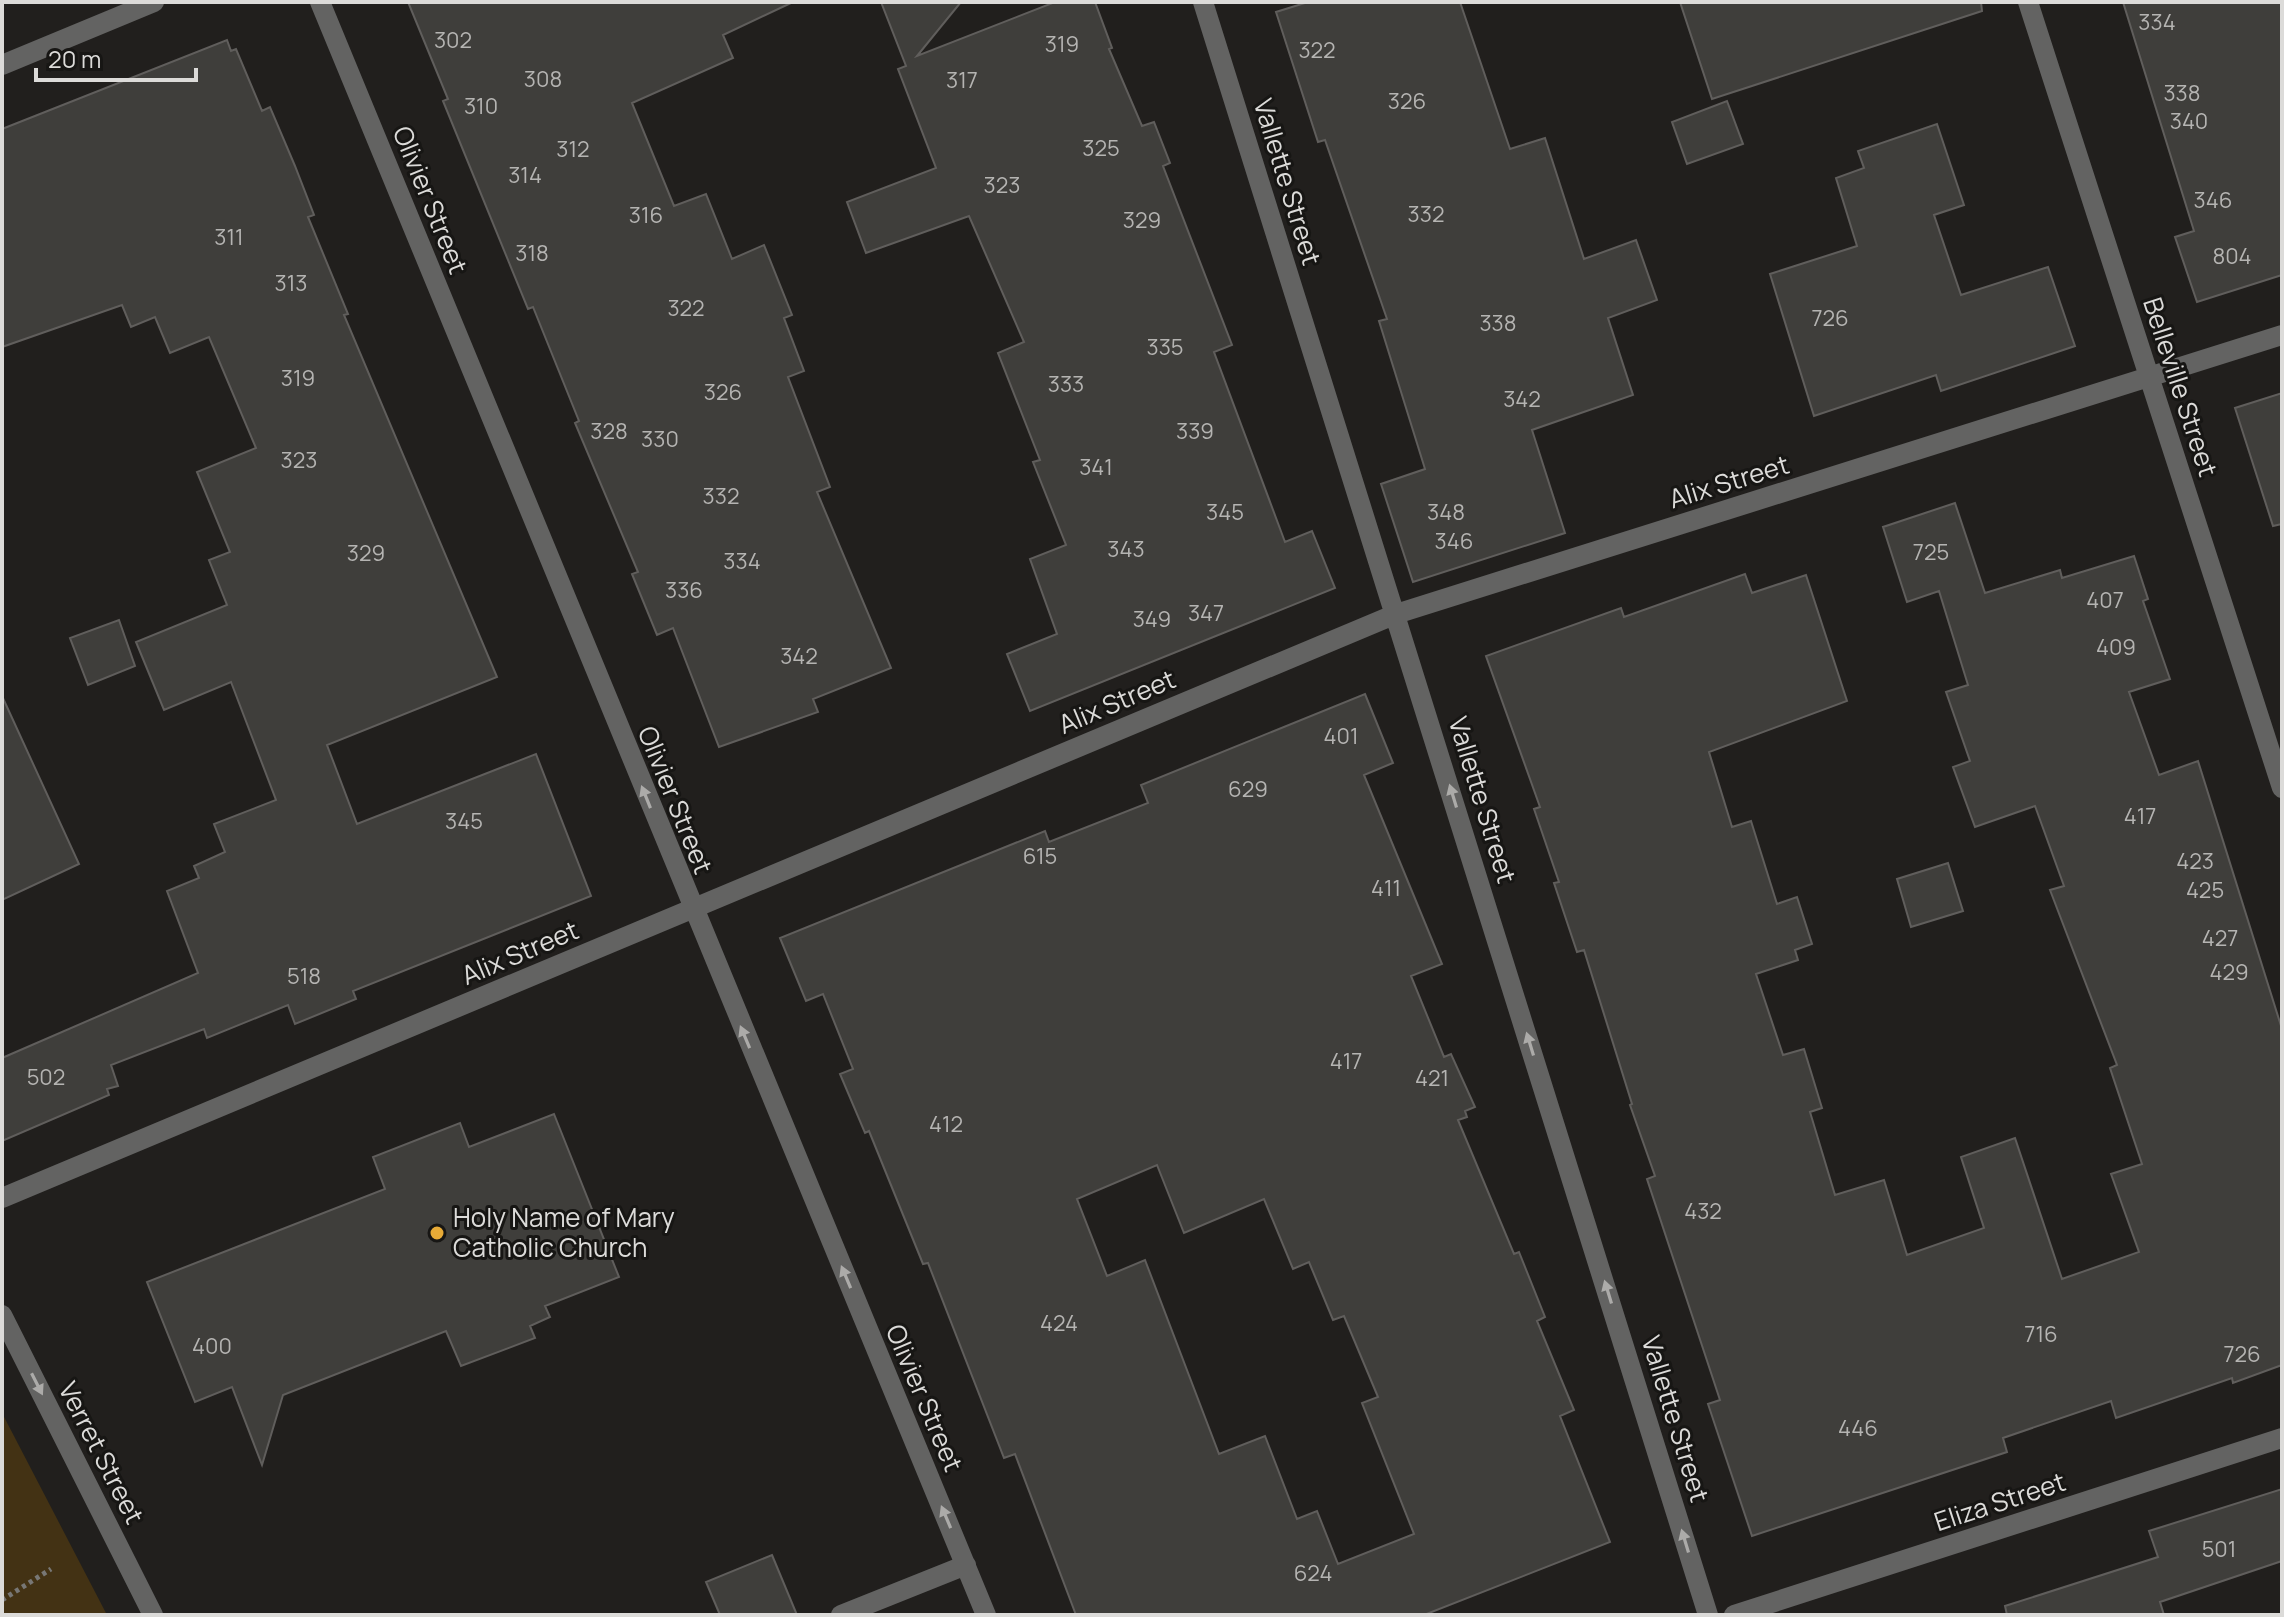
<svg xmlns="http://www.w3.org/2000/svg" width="2284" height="1617" font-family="Manrope,sans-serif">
	<rect width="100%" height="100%" fill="#211f1d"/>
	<path fill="#433214" d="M2 1413 107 1615H2Z"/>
	<path fill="#3f3e3b" stroke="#605e5c" stroke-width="2" fill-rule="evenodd" d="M408 2H793L723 35 733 58 632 103 674 206 706 194 732 259 764 245 792 315 784 318 804 371 788 377 830 487 817 492 891 668 813 699 818 712 719 747 673 628 657 635 632 574 638 572 575 423 579 421 533 307 528 309 443 101 448 99Z
		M881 2H961L917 56 1055 2H1095L1112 48 1109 49 1142 126 1154 122 1170 163 1163 166 1232 345 1214 352 1285 542 1312 531 1335 588 1030 711 1007 654 1057 634 1030 559 1066 545 1033 462 1040 460 998 353 1024 342 969 216 866 253 847 202 936 168 898 69 906 66Z
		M1308 2H1460L1510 149 1545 138 1584 259 1636 240 1657 300 1608 318 1633 395 1532 430 1565 533 1413 582 1381 484 1425 469 1379 321 1387 319 1325 140 1318 142 1276 12Z
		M1680 2H1981L1982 11 1712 99Z
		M2123 2H2282V275L2197 302 2175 237 2194 231Z
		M227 40 231 51 236 49 262 111 270 107 295 166 314 215 308 217 348 314 344 315 497 677 327 745 357 824 536 754 591 896 353 991 356 999 295 1024 288 1005 207 1038 204 1029 111 1065 118 1086 107 1089 109 1095 2 1141V1058L198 973 167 891 199 878 194 866 225 852 214 824 276 800 231 682 164 710 136 642 227 605 209 560 230 552 197 472 256 448 209 337 170 353 155 317 131 327 122 305 2 347V129Z
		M1727 101 1743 144 1687 164 1672 122Z
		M1937 124 1964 205 1934 215 1961 295 2048 267 2075 346 1941 391 1936 375 1814 416 1770 274 1857 246 1836 178 1864 168 1858 151Z
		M2282 393V524L2273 526 2235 408Z
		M1955 503 1985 593 2060 570 2062 578 2134 556 2148 599 2143 601 2170 679 2129 692 2159 775 2198 761 2282 1029V1365L2233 1383 2232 1378 2116 1418 2111 1401 2003 1438 2007 1452 1752 1536 1708 1404 1720 1400 1647 1179 1655 1176 1630 1105 1632 1104 1584 950 1577 952 1554 883 1559 882 1534 809 1540 807 1486 656 1621 608 1624 617 1745 574 1752 593 1806 575 1847 701 1709 752 1732 827 1751 821 1777 904 1797 897 1812 944 1795 950 1798 960 1756 974 1783 1055 1804 1049 1822 1108 1810 1112 1835 1195 1884 1180 1907 1255 1984 1228 1961 1157 2015 1138 2062 1279 2139 1252 2111 1174 2142 1164 2110 1068 2117 1065 2050 890 2064 886 2035 806 1975 827 1953 767 1970 761 1946 692 1968 685 1939 591 1907 602 1883 527Z
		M119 620 135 666 88 685 70 638Z
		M1365 694 1393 763 1364 775 1442 964 1411 976 1444 1057 1451 1054 1475 1107 1465 1111 1467 1117 1458 1120 1514 1254 1519 1252 1545 1317 1537 1321 1574 1410 1560 1416 1610 1542 1424 1615H1076L1015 1454 1004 1458 928 1263 923 1264 869 1131 865 1133 840 1074 853 1069 823 994 806 1001 780 938 1045 831 1049 842 1148 803 1141 785ZM1157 1165 1184 1233 1264 1199 1293 1269 1309 1262 1333 1320 1344 1316 1378 1397 1362 1403 1414 1534 1338 1564 1317 1511 1297 1519 1265 1436 1219 1454 1145 1260 1107 1276 1077 1199Z
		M2 696 79 864 2 900Z
		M1948 863 1963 911 1911 927 1897 879Z
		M554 1114 619 1277 545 1306 550 1317 530 1326 535 1338 461 1366 446 1331 283 1395 262 1465 232 1387 195 1402 147 1282 385 1189 373 1157 460 1123 469 1147Z
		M2282 1489V1561L2160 1602 2164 1615H2007L2005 1606 2158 1557 2149 1531Z
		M772 1555 797 1615H720L706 1582Z"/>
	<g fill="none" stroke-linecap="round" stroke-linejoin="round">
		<path stroke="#787775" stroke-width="5" stroke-dasharray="4 4" stroke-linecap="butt" d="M2 1600 51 1569"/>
		<path stroke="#636362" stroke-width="20" d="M320 2 986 1615
			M1203 2 1708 1615
			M2028 2 2282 788
			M2 65 154 2
			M2 1198 1396 614 2282 335
			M2 1315 153 1615
			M841 1615 966 1565
			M1734 1615 2282 1438"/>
	</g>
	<defs><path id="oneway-solid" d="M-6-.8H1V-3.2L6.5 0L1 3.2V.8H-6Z" transform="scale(2)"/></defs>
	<g fill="#acaba9">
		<use href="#oneway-solid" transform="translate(1453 796) rotate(-107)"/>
		<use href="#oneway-solid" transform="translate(646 797) rotate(-112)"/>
		<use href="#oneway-solid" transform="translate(745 1037) rotate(-113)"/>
		<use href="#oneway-solid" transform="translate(1530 1044) rotate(-107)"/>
		<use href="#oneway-solid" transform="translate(846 1277) rotate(-113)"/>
		<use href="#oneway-solid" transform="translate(1608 1292) rotate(-107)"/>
		<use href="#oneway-solid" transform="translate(37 1384) rotate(63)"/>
		<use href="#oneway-solid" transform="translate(946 1517) rotate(-113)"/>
		<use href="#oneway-solid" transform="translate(1685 1541) rotate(-107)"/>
	</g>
	<circle fill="#e8ab37" stroke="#171614" stroke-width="3" cx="437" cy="1233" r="8"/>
	<g text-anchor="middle" stroke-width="6" stroke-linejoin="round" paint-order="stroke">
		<g font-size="22" fill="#b5b4b2">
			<text x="2157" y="30">334</text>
			<text x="453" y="48">302</text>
			<text x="1062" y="52">319</text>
			<text x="1317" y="58">322</text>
			<text x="543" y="87">308</text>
			<text x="962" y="88">317</text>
			<text x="2182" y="101">338</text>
			<text x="1407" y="109">326</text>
			<text x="481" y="114">310</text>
			<text x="2189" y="129">340</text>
			<text x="1101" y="156">325</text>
			<text x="573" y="157">312</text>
			<text x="525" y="183">314</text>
			<text x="1002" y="193">323</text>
			<text x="2213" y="208">346</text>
			<text x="1426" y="222">332</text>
			<text x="646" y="223">316</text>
			<text x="1142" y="228">329</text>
			<text x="229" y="245">311</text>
			<text x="532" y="261">318</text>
			<text x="2232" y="264">804</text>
			<text x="291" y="291">313</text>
			<text x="686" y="316">322</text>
			<text x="1830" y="326">726</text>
			<text x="1498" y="331">338</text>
			<text x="1165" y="355">335</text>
			<text x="298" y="386">319</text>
			<text x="1066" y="392">333</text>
			<text x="723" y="400">326</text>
			<text x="1522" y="407">342</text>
			<text x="609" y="439">328</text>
			<text x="1195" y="439">339</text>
			<text x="660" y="447">330</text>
			<text x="299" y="468">323</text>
			<text x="1096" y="475">341</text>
			<text x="721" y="504">332</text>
			<text x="1225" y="520">345</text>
			<text x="1446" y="520">348</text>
			<text x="1454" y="549">346</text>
			<text x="1126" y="557">343</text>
			<text x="1931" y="560">725</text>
			<text x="366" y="561">329</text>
			<text x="742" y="569">334</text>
			<text x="684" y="598">336</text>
			<text x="2105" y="608">407</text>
			<text x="1206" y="621">347</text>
			<text x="1152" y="627">349</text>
			<text x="2116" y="655">409</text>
			<text x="799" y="664">342</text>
			<text x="1341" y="744">401</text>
			<text x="1248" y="797">629</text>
			<text x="2140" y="824">417</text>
			<text x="464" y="829">345</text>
			<text x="1040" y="864">615</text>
			<text x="2195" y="869">423</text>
			<text x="1386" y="896">411</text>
			<text x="2205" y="898">425</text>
			<text x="2220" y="946">427</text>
			<text x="2229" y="980">429</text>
			<text x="304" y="984">518</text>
			<text x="1346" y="1069">417</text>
			<text x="46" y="1085">502</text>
			<text x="1432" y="1086">421</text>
			<text x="946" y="1132">412</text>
			<text x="1703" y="1219">432</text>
			<text x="1059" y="1331">424</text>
			<text x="2041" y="1342">716</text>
			<text x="212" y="1354">400</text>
			<text x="2242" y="1362">726</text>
			<text x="1858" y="1436">446</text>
			<text x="2219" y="1557">501</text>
			<text x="1313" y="1581">624</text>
		</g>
		<g font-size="26" fill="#dcdbd9" stroke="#171614">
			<text transform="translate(1287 182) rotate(73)" y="9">Vallette Street</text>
			<text transform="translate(430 200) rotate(68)" y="9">Olivier Street</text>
			<text transform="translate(2180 387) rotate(72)" y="9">Belleville Street</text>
			<text transform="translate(1729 482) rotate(-17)" y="9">Alix Street</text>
			<text transform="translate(1117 702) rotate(-23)" y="9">Alix Street</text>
			<text transform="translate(675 800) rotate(68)" y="9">Olivier Street</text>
			<text transform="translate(1482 800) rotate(73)" y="9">Vallette Street</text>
			<text transform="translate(520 953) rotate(-23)" y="9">Alix Street</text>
			<text transform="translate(924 1398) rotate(67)" y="9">Olivier Street</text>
			<text transform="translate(1675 1419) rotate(73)" y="9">Vallette Street</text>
			<text transform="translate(101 1453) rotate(63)" y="9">Verret Street</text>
			<text transform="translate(2000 1502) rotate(-18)" y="9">Eliza Street</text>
		</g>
		<g font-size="26" fill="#dcdbd9" stroke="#171614" text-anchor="start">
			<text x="453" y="1227">Holy Name of Mary<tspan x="453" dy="30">Catholic Church</tspan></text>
		</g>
	</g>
	<rect width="2284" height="1617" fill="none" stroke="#dcdbd9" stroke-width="8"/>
	<path d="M36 68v12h160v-12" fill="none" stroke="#dcdbd9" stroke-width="4"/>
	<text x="48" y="68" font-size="24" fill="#dcdbd9" stroke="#171614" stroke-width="6" paint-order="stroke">20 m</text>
</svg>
